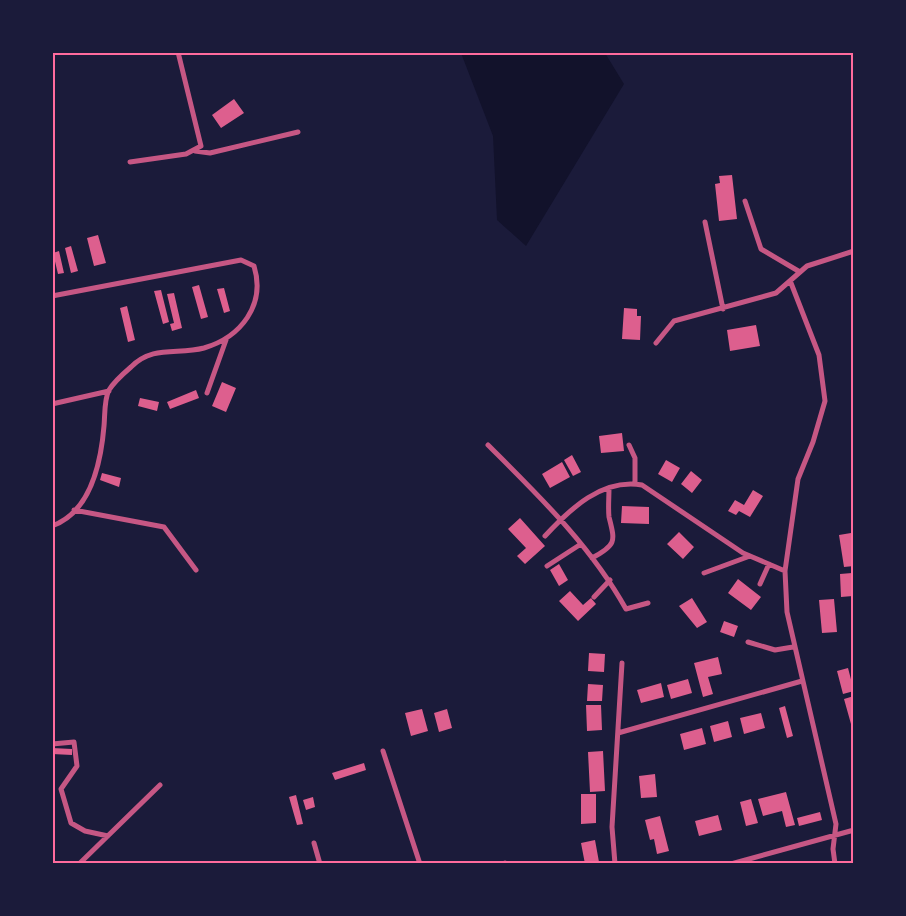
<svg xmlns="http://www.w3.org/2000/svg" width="906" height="916" font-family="Literata,serif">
	<rect width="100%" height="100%" fill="#1b1b3a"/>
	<path fill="#12122b" d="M461 53H605L624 84 526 246 497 220 493 136Z"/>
	<path fill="#dd5f8e" d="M234 99 244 113 221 128 212 115Z
		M732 175 737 219 719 221 715 184 720 183 719 176Z
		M98 235 106 263 94 266 87 238Z
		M71 246 78 271 71 273 65 248Z
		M59 251 64 273 58 274 53 253Z
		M199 285 208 317 201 319 192 287Z
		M224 288 230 311 224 313 217 289Z
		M161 290 169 322 163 324 154 291Z
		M174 293 182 328 172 331 170 324 174 323 167 294Z
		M127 306 135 340 128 342 120 308Z
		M624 308 637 309V316H641L640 340 622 339Z
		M756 325 760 346 730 351 727 330Z
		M222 382 236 388 226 412 212 406Z
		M196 390 199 398 170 409 167 402Z
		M140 398 159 402 157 411 138 406Z
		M622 433 624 451 601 453 599 436Z
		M572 455 581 472 573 476 564 460Z
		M666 460 680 468 672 482 658 474Z
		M562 462 570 477 550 488 542 474Z
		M691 471 702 480 692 493 681 484Z
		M102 473 121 478 119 487 100 480Z
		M753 490 763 496 750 517 739 511 736 515 728 511 735 500 744 505Z
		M622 506 649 507V524L621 523Z
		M520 518 545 546 525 564 517 556 526 548 508 529Z
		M679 532 694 547 683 559 667 544Z
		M851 533 854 566 844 567 839 535Z
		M559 564 568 580 559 586 550 570Z
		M852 573 853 596 841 597 840 574Z
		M738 579 761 597 751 610 728 593Z
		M570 591 583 605 591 598 596 604 578 621 559 601Z
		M692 598 707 622 697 628 679 606Z
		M834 599 837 632 822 633 819 600Z
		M724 621 738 626 734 637 720 632Z
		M589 653 605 654 604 672 588 671Z
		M718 657 722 674 708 677 713 694 703 697 694 663Z
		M848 668 854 691 843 694 837 671Z
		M688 679 692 693 671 699 667 685Z
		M661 683 664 697 641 703 637 690Z
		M588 684 603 685 602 701H587Z
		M854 696V723L851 724 844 699Z
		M586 705H601L602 730 587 731Z
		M785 706 793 736 787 738 779 708Z
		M422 709 428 731 411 736 405 713Z
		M447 709 452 728 439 732 434 713Z
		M761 713 765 728 744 734 740 718Z
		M728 721 732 737 714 742 710 726Z
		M702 728 706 744 684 750 680 734Z
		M52 748 72 749V755L52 754Z
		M603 751 605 791 590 792 588 752Z
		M364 763 366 770 335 780 332 773Z
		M655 774 657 797 641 798 639 776Z
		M786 792 795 825 786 827 782 811 763 816 758 799Z
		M581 794H596V823L581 824Z
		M296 795 303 824 297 825 289 797Z
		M313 797 315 807 306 810 303 800Z
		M751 799 758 823 746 826 740 802Z
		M820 812 822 820 799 826 797 818Z
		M718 815 722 830 699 836 695 821Z
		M660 816 669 851 657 854 654 839 650 840 645 820Z
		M595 840 599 862 585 864 581 843Z"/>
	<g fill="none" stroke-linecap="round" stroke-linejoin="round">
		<path stroke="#c65784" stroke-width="5" d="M195 151 210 153 298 132
			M130 162 186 154 201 146 178 52
			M745 201 761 249 800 272
			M705 222 723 309
			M791 283 819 355 825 401 813 442 798 479 785 571 787 612 836 824 833 849 835 864
			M52 296 241 260 254 266C266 305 241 337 204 348 177 355 153 345 131 367 124 373 114 382 109 390 104 399 105 416 104 426 101 462 91 512 52 526
			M656 343 674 321 776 293 807 266 854 251
			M207 393 226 340
			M52 404 109 391
			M488 445C539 496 591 546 626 609L648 603
			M629 445 635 458V484
			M74 510 164 527 196 570
			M545 536C570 509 602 478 642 485L743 553 785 571
			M592 558C617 545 615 541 609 517 608 508 609 498 609 488
			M547 566 581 544
			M704 573 750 556
			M760 584 769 564
			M594 597 610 580
			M748 642 775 650 793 647
			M618 733 802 681
			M52 744 74 742 77 766 61 789 71 823 85 831 108 836
			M383 751 420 864
			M314 843 320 864
			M79 864 160 785
			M505 864V863
			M615 864 612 827 622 663
			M731 864 854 830"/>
	</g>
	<rect width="906" height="916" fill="none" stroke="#1b1b3a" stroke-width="108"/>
	<rect x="54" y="54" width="798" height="808" fill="none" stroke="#ff6b9d" stroke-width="2"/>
</svg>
